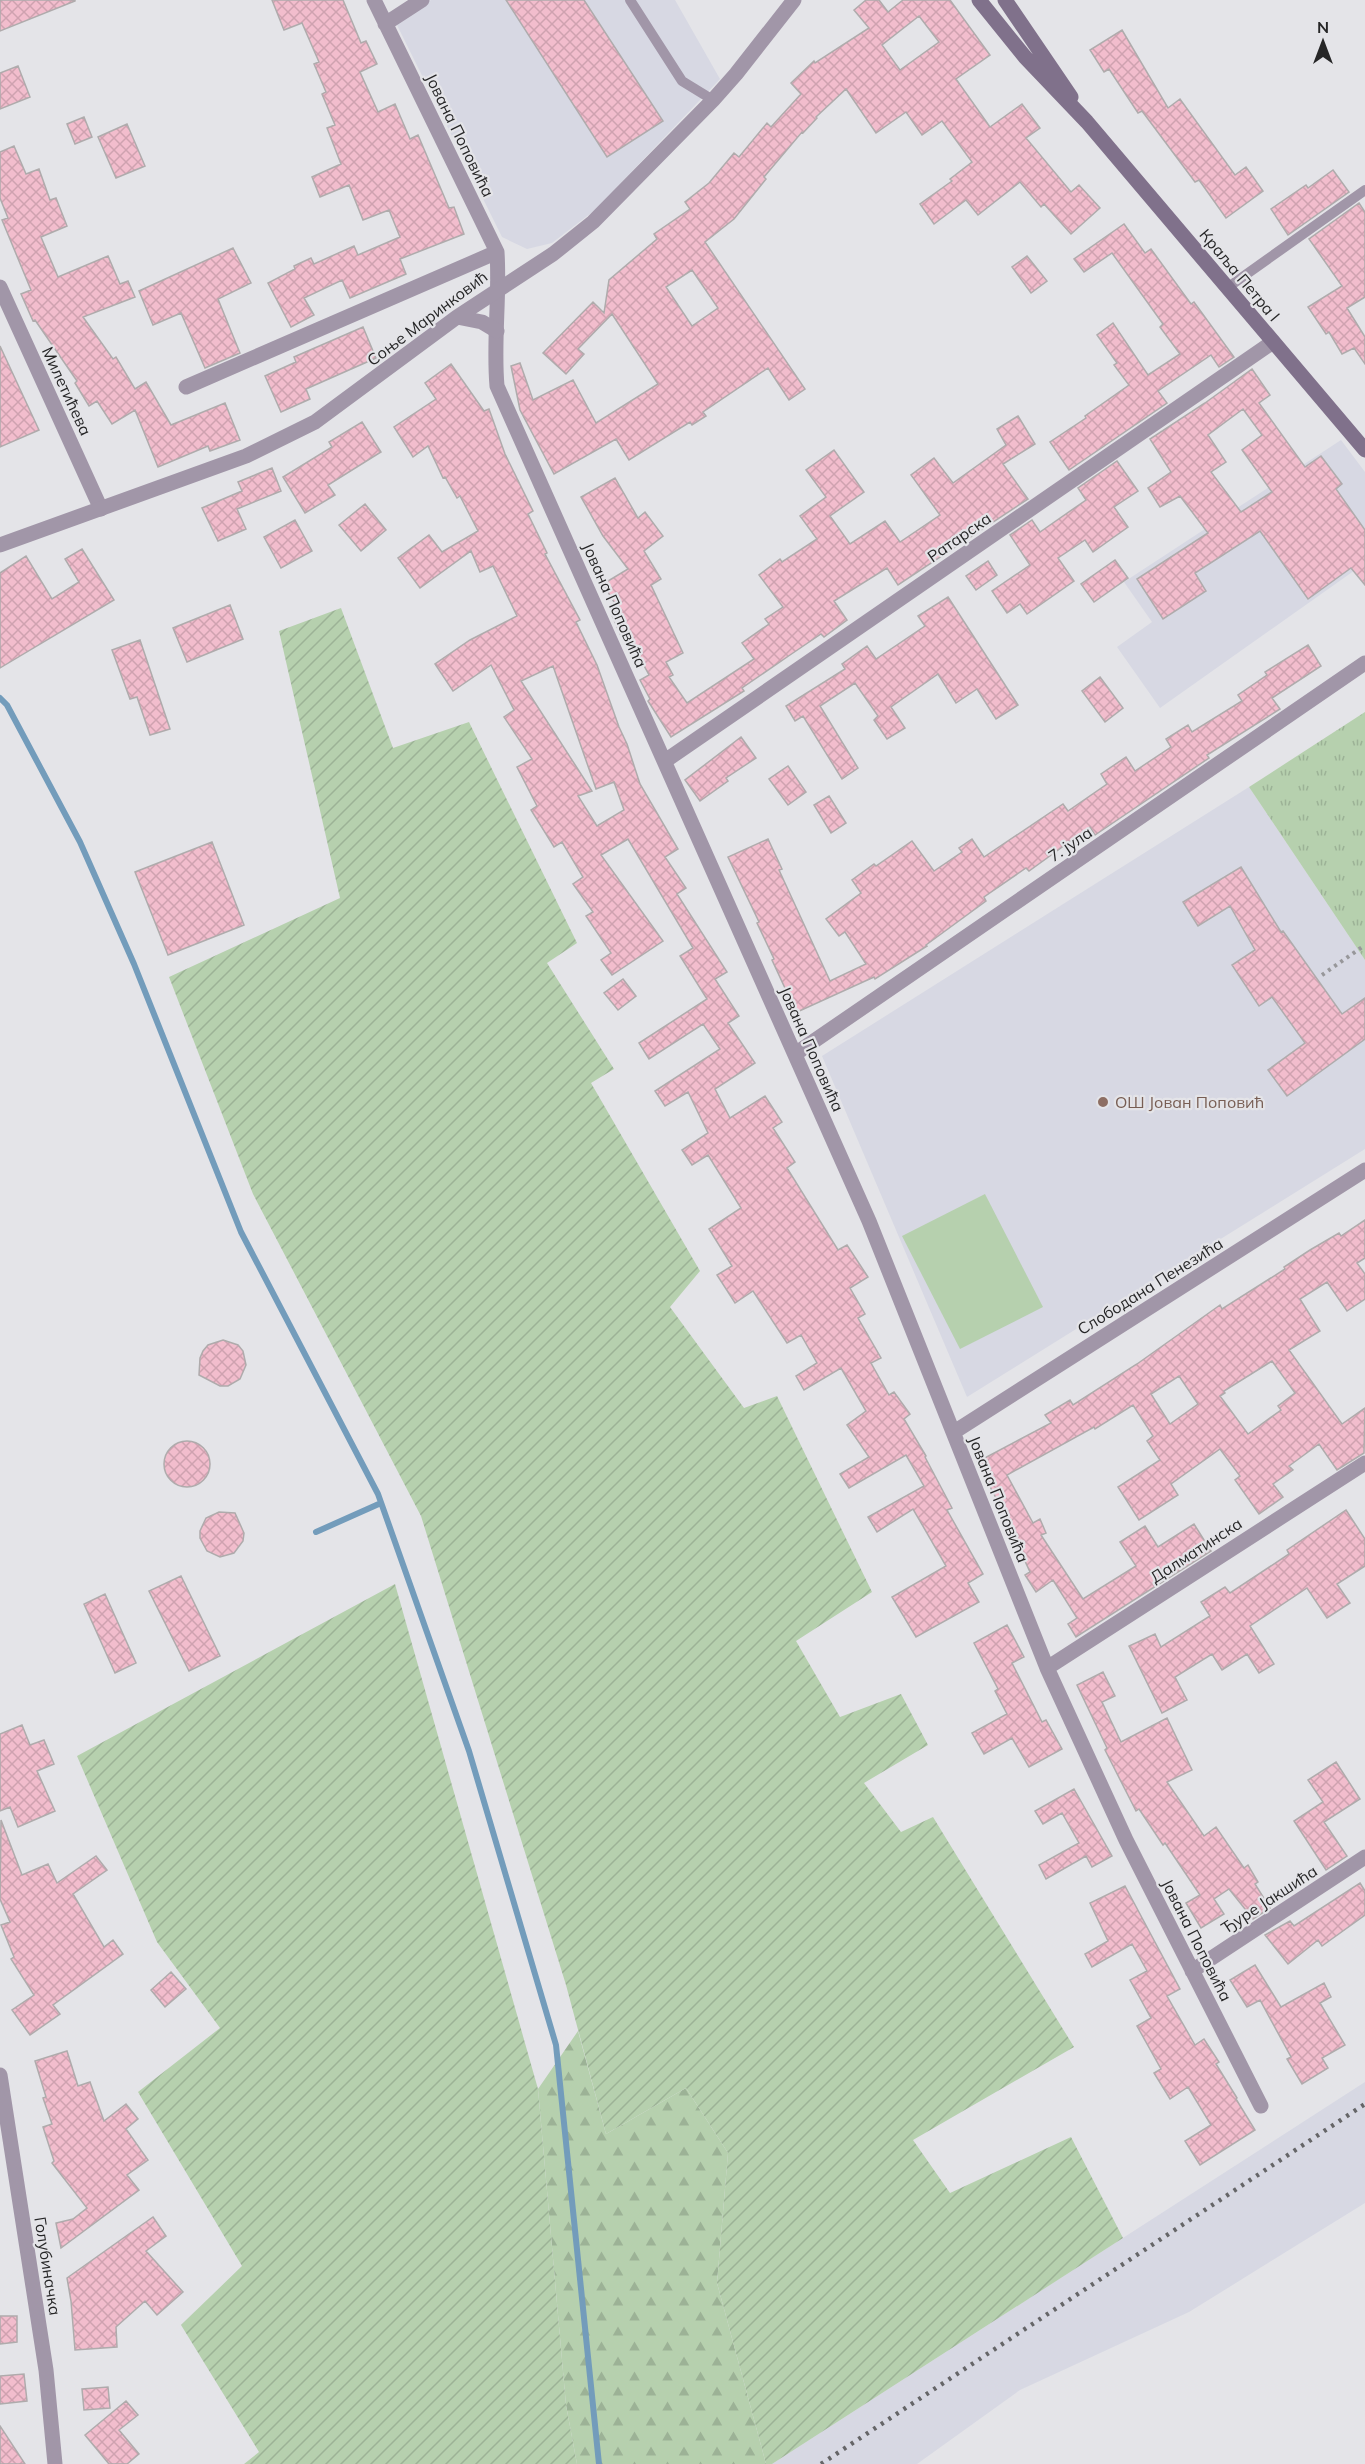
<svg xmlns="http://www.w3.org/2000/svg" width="1365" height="2464" font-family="Mulish,sans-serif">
	<defs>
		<pattern id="forest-firs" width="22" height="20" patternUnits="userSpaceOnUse" patternTransform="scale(1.5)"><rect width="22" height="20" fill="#b6d0ae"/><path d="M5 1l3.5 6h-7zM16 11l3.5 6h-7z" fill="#9cb296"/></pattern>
		<pattern id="park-tufts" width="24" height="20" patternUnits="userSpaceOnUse" patternTransform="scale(1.5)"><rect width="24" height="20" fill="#b6d0ae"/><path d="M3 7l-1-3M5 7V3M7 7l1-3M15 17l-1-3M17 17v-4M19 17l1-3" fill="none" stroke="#9cb296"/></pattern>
		<pattern id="garden-furrows" width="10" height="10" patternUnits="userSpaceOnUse" patternTransform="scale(1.5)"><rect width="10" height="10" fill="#b6d0ae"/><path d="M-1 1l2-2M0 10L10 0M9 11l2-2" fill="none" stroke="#9cb296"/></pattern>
		<pattern id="building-cross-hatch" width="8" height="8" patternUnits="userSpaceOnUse" patternTransform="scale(1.5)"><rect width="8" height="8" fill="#f2bdcd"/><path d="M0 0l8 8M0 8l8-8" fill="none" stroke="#cfa2b0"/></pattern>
	</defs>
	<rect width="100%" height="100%" fill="#e4e4e8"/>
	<path fill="#d7d8e3" d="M431 0H675L720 79 595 210 552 243 527 249 502 237 396 23Z
		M1341 440 1365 472V563L1160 708 1117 647 1152 622 1124 582Z
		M1249 787 1365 960V1149L967 1397 822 1056Z
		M1365 2082V2203L1189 2312 1020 2390 917 2464H772Z"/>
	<path fill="url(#forest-firs)" d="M578 2031 606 2134 686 2088 728 2153 717 2283 766 2464H577L566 2405 538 2089Z"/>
	<path fill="url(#park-tufts)" d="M1365 712V960L1249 787Z"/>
	<path fill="url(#garden-furrows)" d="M341 608 393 748 469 722 577 943 547 963 614 1069 591 1083 700 1271 670 1307 744 1408 777 1396 872 1592 796 1641 840 1717 901 1694 928 1745 864 1783 901 1832 933 1817 1074 2047 913 2140 950 2193 1071 2137 1123 2238 772 2464H766L717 2283 728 2153 686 2088 606 2134 566 1985 421 1516 253 1194 169 977 340 898 279 631Z
		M395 1584 538 2089 566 2405 577 2464H244L259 2452 181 2325 242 2266 138 2092 220 2028 157 1942 77 1756Z"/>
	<path fill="#b6d0ae" d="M985 1194 1043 1307 960 1349 902 1236Z"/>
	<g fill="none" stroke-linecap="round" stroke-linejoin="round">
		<path stroke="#739cbb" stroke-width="6" d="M0 698 7 705 80 842 134 964 241 1232 378 1494 469 1751 556 2045 599 2464
			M316 1532 381 1503"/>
	</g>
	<path fill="url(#building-cross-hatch)" stroke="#afabac" stroke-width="1.5" fill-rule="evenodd" d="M0 0H75V1L0 31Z
		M272 0H343L361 43 366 41 377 64 360 72 378 112 395 104 410 139 418 135 449 208 454 207 464 234 400 259 406 274 350 298 342 280 304 298 314 315 291 327 268 283 295 269 294 266 311 258 314 264 354 246 358 255 400 237 389 210 363 220 349 185 320 197 312 177 341 164 327 128 335 125 322 94 326 92 314 64 319 62 302 23 284 30Z
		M506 0H584L663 121 607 157Z
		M866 0H879L888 12 903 0H950L990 55 956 79 990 127 1022 104 1040 128 1026 138 1071 192 1079 185 1100 208 1071 234 1044 204 1041 207 1020 182 978 215 966 200 934 224 920 204 952 181 950 179 972 162 942 121 922 135 906 112 876 133 846 89 816 117 817 118 803 133 802 132 764 177 766 179 734 219 705 242 805 389 789 400 768 368 703 412 706 416 692 425 690 422 629 460 616 439 554 474 520 410 511 366 520 363 533 400 573 380 596 423 658 384 612 314 578 349 584 354 566 374 543 353 593 302 604 313 609 280 657 239 654 234 690 209 685 202 709 183 734 153 739 157 767 123 771 127 801 94 791 83 814 61 815 63 869 28 854 10ZM919 16 939 42 900 70 882 45ZM692 270 718 308 692 326 666 287Z
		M1122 30 1168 108 1180 99 1235 175 1246 167 1263 191 1226 218 1199 180 1195 182 1142 111 1138 113 1109 69 1104 72 1090 50Z
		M18 66 30 97 0 109V73Z
		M84 117 92 137 75 144 67 124Z
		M127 124 145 166 116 178 98 137Z
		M14 146 26 174 39 169 50 200 56 198 67 226 41 237 58 277 108 256 120 284 128 281 135 297 83 317 113 359 116 357 135 389 146 382 171 425 225 403 240 440 210 451 208 446 158 467 135 410 112 424 97 401 89 406 75 383 77 381 35 320 33 321 21 294 31 290 2 220 8 218 0 198V152Z
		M1333 170 1349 192 1288 235 1271 209 1306 185 1308 188Z
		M1359 203 1365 212V297L1347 308 1365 337V364L1354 348 1342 354 1329 332 1326 334 1308 307 1342 286 1309 239Z
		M1124 224 1145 253 1151 249 1191 304 1194 302 1234 357 1219 367 1211 355 1158 391 1167 403 1069 470 1050 442 1086 418 1085 416 1129 385 1114 365 1117 363 1097 335 1113 323 1148 375 1180 354 1160 327 1163 324 1112 253 1084 272 1074 259Z
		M233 248 251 283 218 299 240 353 205 368 181 313 153 325 139 291Z
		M1027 256 1047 281 1031 293 1012 267Z
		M363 327 376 358 306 389 310 399 281 412 265 376 296 362 294 357Z
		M0 346 39 430 0 447Z
		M451 364 484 411 489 409 505 454 533 511 528 514 547 553 545 554 580 620 576 622 597 665 619 727 627 744 640 784 678 849 665 857 686 888 677 894 727 972 715 979 739 1016 728 1023 755 1063 715 1089 730 1118 765 1096 782 1122 773 1128 795 1162 787 1168 838 1250 847 1245 868 1277 850 1288 865 1314 858 1318 881 1358 871 1363 889 1395 894 1392 910 1414 904 1419 926 1456 925 1457 952 1508 947 1510 983 1574 968 1583 979 1602 916 1637 892 1597 946 1566 913 1509 877 1532 868 1517 924 1486 906 1455 849 1488 840 1474 869 1457 847 1425 866 1411 841 1368 804 1390 796 1376 817 1363 801 1335 787 1343 753 1291 735 1303 717 1275 732 1266 709 1229 741 1208 708 1155 692 1165 682 1150 708 1133 688 1092 665 1106 655 1091 720 1049 703 1024 649 1059 639 1043 707 999 680 956 693 948 628 839 601 855 663 941 612 975 601 960 611 953 586 916 593 912 573 884 583 877 562 842 554 847 531 810 537 806 517 767 532 759 504 717 514 710 491 665 453 691 435 664 470 640 517 616 493 566 480 572 471 551 420 588 398 558 429 535 442 552 478 531 460 496 457 498 445 477 443 478 428 446 413 457 394 427 436 399 425 383ZM553 666 596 789 614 782 624 810 597 826 578 796 592 791 521 681Z
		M1252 369 1270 395 1259 403 1305 467 1321 456 1342 484 1336 489 1365 530V585L1351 568 1308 599 1260 531 1195 573 1206 591 1163 619 1137 579 1208 533 1180 496 1160 507 1148 488 1171 472 1150 439 1205 403ZM1243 409 1262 435 1242 450 1272 492 1241 512 1211 472 1226 462 1208 435Z
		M1018 416 1035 444 1003 464 1028 499 898 585 887 568 834 601 847 620 824 637 821 634 790 655 742 688 744 691 671 737 648 701 650 699 640 680 649 675 628 636 622 638 611 613 619 610 603 584 628 569 603 536 581 497 615 478 638 518 645 512 663 536 644 551 661 579 651 585 683 653 666 662 673 675 669 677 687 703 754 659 742 643 769 624 765 619 783 607 759 575 780 559 782 562 817 539 800 516 826 497 806 470 834 450 864 492 830 516 850 544 885 521 900 542 940 515 911 475 934 458 953 483 1006 445 997 429Z
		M362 422 381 452 328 485 335 495 305 513 283 477 332 447 329 442Z
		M1117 461 1138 491 1114 507 1128 527 1093 552 1085 540 1058 558 1074 581 1027 614 1020 604 1007 613 992 591 1030 565 1010 535 1032 520 1040 532 1086 500 1078 488Z
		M272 468 281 491 237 509 246 529 218 541 202 508 242 491 238 482Z
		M365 504 386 530 361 551 339 525Z
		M295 520 312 551 281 568 264 537Z
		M82 549 114 600 0 668V573L26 556 52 599 79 582 65 559Z
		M1115 560 1128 578 1094 602 1081 584Z
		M988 561 997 575 976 590 966 576Z
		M948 597 1018 705 996 719 977 689 956 703 938 674 891 707 905 728 887 739 874 720 878 716 855 683 820 706 858 768 842 779 803 716 795 721 786 706 845 669 842 664 867 646 876 659 925 626 918 616Z
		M230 605 243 639 187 662 173 628Z
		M140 640 170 729 150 735 137 697 130 699 112 650Z
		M1308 645 1321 666 1272 698 1280 709 1207 755 1209 758 1095 835 1090 827 1029 871 1026 868 984 897 986 901 926 945 927 946 875 979 874 977 795 1013 788 1000 790 999 772 960 774 959 757 923 759 922 728 857 768 839 782 869 779 870 830 981 866 964 845 932 839 936 826 919 861 893 852 880 874 864 876 866 912 841 934 871 962 852 959 848 972 839 984 857 1063 804 1068 811 1107 784 1101 774 1126 757 1135 771 1171 747 1166 739 1188 725 1192 732 1242 701 1238 695 1267 675 1265 672Z
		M1100 677 1123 708 1105 722 1082 691Z
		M741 737 756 758 726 778 728 781 700 801 685 780Z
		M788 766 806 792 788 805 769 779Z
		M829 796 846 823 831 833 814 805Z
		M212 842 244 925 168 955 135 872Z
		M1241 867 1281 932 1283 931 1342 1014 1365 998V1039L1287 1096 1268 1070 1305 1043 1272 997 1259 1006 1232 965 1255 950 1230 906 1198 926 1183 902Z
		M623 979 636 996 618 1010 604 993Z
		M1365 1220V1258L1357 1263 1365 1274V1299L1347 1311 1327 1282 1300 1299 1320 1331 1289 1350 1342 1424 1365 1408 1364 1453 1337 1470 1319 1444 1289 1466 1293 1470 1273 1484 1283 1497 1259 1514 1235 1480 1240 1476 1220 1449 1171 1484 1178 1495 1139 1520 1118 1487 1160 1460 1147 1441 1153 1436 1133 1405 1095 1429 1094 1427 1007 1475 1033 1523 1040 1519 1046 1533 1041 1535 1083 1599 1136 1566 1120 1542 1145 1526 1158 1547 1194 1524 1211 1551 1076 1637 1068 1624 1077 1618 1053 1580 1036 1592 1025 1575 1030 1572 1012 1533 1014 1532 977 1462 1051 1423 1045 1415 1070 1400 1073 1405 1137 1364 1220 1305 1222 1309 1285 1269 1284 1267 1310 1250 1339 1233 1341 1236ZM1272 1361 1295 1393 1278 1406 1281 1410 1248 1434 1220 1396 1225 1393 1224 1391ZM1179 1376 1198 1404 1170 1424 1151 1394Z
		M223 1340 238 1345 243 1351 246 1365 240 1379 228 1386H220L199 1375 200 1358 203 1351 208 1345Z
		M164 1464a23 23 0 1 1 46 0a23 23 0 1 1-46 0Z
		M1346 1510 1365 1539V1566L1337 1584 1350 1603 1327 1618 1307 1588 1250 1626 1274 1664 1259 1673 1247 1654 1222 1670 1212 1654 1175 1677 1187 1700 1162 1713 1129 1646 1155 1634 1161 1647 1210 1616 1201 1602 1225 1587 1230 1593 1289 1554 1287 1550Z
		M219 1512 235 1513 244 1533 243 1541 234 1553 220 1557 207 1551 200 1538V1531L206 1518Z
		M181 1576 220 1656 189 1671 149 1591Z
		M105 1594 136 1663 115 1673 84 1604Z
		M1007 1625 1024 1657 1012 1663 1042 1722 1046 1720 1062 1749 1029 1767 1012 1738 984 1754 972 1733 1007 1714 995 1691 998 1689 974 1643Z
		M1103 1672 1115 1696 1102 1702 1121 1742 1167 1718 1192 1770 1167 1782 1204 1836 1216 1827 1244 1868 1248 1865 1258 1882 1255 1884 1270 1908 1253 1919 1229 1889 1214 1899 1224 1914 1201 1928 1186 1903 1200 1895 1165 1843 1163 1845 1139 1809 1136 1811 1105 1750 1107 1748 1077 1685Z
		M22 1725 30 1745 44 1740 54 1764 37 1771 55 1811 18 1827 10 1807 0 1811V1734Z
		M1336 1762 1360 1799 1324 1822 1347 1856 1326 1870 1294 1821 1323 1802 1308 1780Z
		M1074 1789 1112 1856 1092 1867 1086 1856 1046 1879 1039 1865 1079 1843 1062 1813 1043 1824 1035 1811Z
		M1 1820 22 1875 48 1864 57 1883 96 1856 107 1870 73 1894 104 1947 113 1940 123 1954 53 2005 60 2014 30 2035 12 2010 34 1995 11 1959 14 1957 1 1925 10 1922 0 1899Z
		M1360 1883 1365 1891V1915L1322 1946 1318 1940 1288 1964 1265 1935 1290 1921 1294 1926Z
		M1125 1886 1180 1989 1167 1996 1195 2045 1204 2039 1219 2062 1216 2064 1237 2098 1236 2099 1255 2130 1200 2165 1185 2141 1211 2125 1188 2087 1170 2099 1154 2073 1161 2069 1137 2026 1151 2018 1130 1980 1147 1971 1132 1944 1092 1967 1085 1954 1108 1941 1090 1903Z
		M1255 1965 1281 2007 1324 1983 1331 1997 1320 2003 1345 2045 1322 2058 1328 2068 1302 2084 1287 2059 1291 2057 1260 2000 1247 2007 1230 1980Z
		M171 1972 186 1989 165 2007 151 1990Z
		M67 2051 78 2086 90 2082 104 2121 126 2104 138 2119 126 2129 148 2160 127 2175 139 2190 61 2248 56 2223 73 2219 87 2208 52 2163 54 2161 43 2127 52 2124 43 2098 46 2097 35 2061Z
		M153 2217 166 2236 146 2251 183 2292 157 2315 145 2301 116 2327 117 2347 75 2350 71 2301 67 2278Z
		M0 2316H17V2342L0 2344Z
		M24 2374 27 2401 0 2404V2376Z
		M108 2387 110 2408 84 2410 82 2389Z
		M126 2401 138 2415 119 2430 139 2454 127 2464H109L85 2435Z
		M0 2426 25 2464H0Z"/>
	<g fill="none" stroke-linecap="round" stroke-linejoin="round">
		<path stroke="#97979a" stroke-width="4" stroke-dasharray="3 4.5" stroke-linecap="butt" d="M1322 975 1365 945"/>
		<path stroke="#a196a8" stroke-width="10" d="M630 0 682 81 713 100
			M1227 288 1365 190"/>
		<path stroke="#a196a8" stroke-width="15" d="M374 0 497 252C500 297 493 342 497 386L869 1221 1047 1668 1126 1840 1261 2106
			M385 24 422 0
			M0 287 101 509
			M186 387 497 252
			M665 761 1273 342
			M795 1054 1365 663
			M954 1432 1365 1170
			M1047 1668 1365 1463
			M1192 1971 1365 1857
			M0 2075 46 2370 55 2464"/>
		<path stroke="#a196a8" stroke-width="15" d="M457 317 482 322 497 331
			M0 545 246 456 315 422 457 317 553 254 593 222 713 100 736 74 794 0"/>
		<path stroke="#80718b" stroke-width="15" d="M979 0 1025 57 1087 122 1365 450
			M1005 0 1071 97"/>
		<path stroke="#656567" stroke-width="4.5" stroke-dasharray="3 6" stroke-linecap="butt" d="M821 2464 1365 2104"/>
	</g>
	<circle fill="#8d6e63" stroke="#e4e4e8" stroke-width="2" cx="1103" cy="1102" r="6"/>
	<g text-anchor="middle" stroke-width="4.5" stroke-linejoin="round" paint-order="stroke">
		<g font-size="16" fill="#262627" stroke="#e4e4e8">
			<text transform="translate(460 135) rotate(64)" y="6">Јована Поповића</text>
			<text transform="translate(1240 275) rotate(50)" y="6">Краља Петра I</text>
			<text transform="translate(427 318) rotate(-37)" y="6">Соње Маринковић</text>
			<text transform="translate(67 391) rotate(65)" y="6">Милетићева</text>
			<text transform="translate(959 537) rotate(-35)" y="6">Ратарска</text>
			<text transform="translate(615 605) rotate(66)" y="6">Јована Поповића</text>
			<text transform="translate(1070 844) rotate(-34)" y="6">7. јула</text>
			<text transform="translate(812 1049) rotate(66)" y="6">Јована Поповића</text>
			<text transform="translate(1150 1286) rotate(-32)" y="6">Слободана Пенезића</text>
			<text transform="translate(999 1499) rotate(68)" y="6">Јована Поповића</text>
			<text transform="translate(1196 1550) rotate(-33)" y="6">Далматинска</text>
			<text transform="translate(1269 1899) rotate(-33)" y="6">Ђуре Јакшића</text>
			<text transform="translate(1197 1940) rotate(63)" y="6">Јована Поповића</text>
			<text transform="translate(48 2266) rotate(81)" y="6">Голубиначка</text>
		</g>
		<g font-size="16" fill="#785e54" stroke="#e4e4e8" text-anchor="start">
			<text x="1115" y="1108">ОШ Јован Поповић</text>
		</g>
	</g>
	<g transform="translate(1323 42)" stroke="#e4e4e8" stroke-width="4.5" paint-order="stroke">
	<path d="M0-4.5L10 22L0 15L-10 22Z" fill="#262627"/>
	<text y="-9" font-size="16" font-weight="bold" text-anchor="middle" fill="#262627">N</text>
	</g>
</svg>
